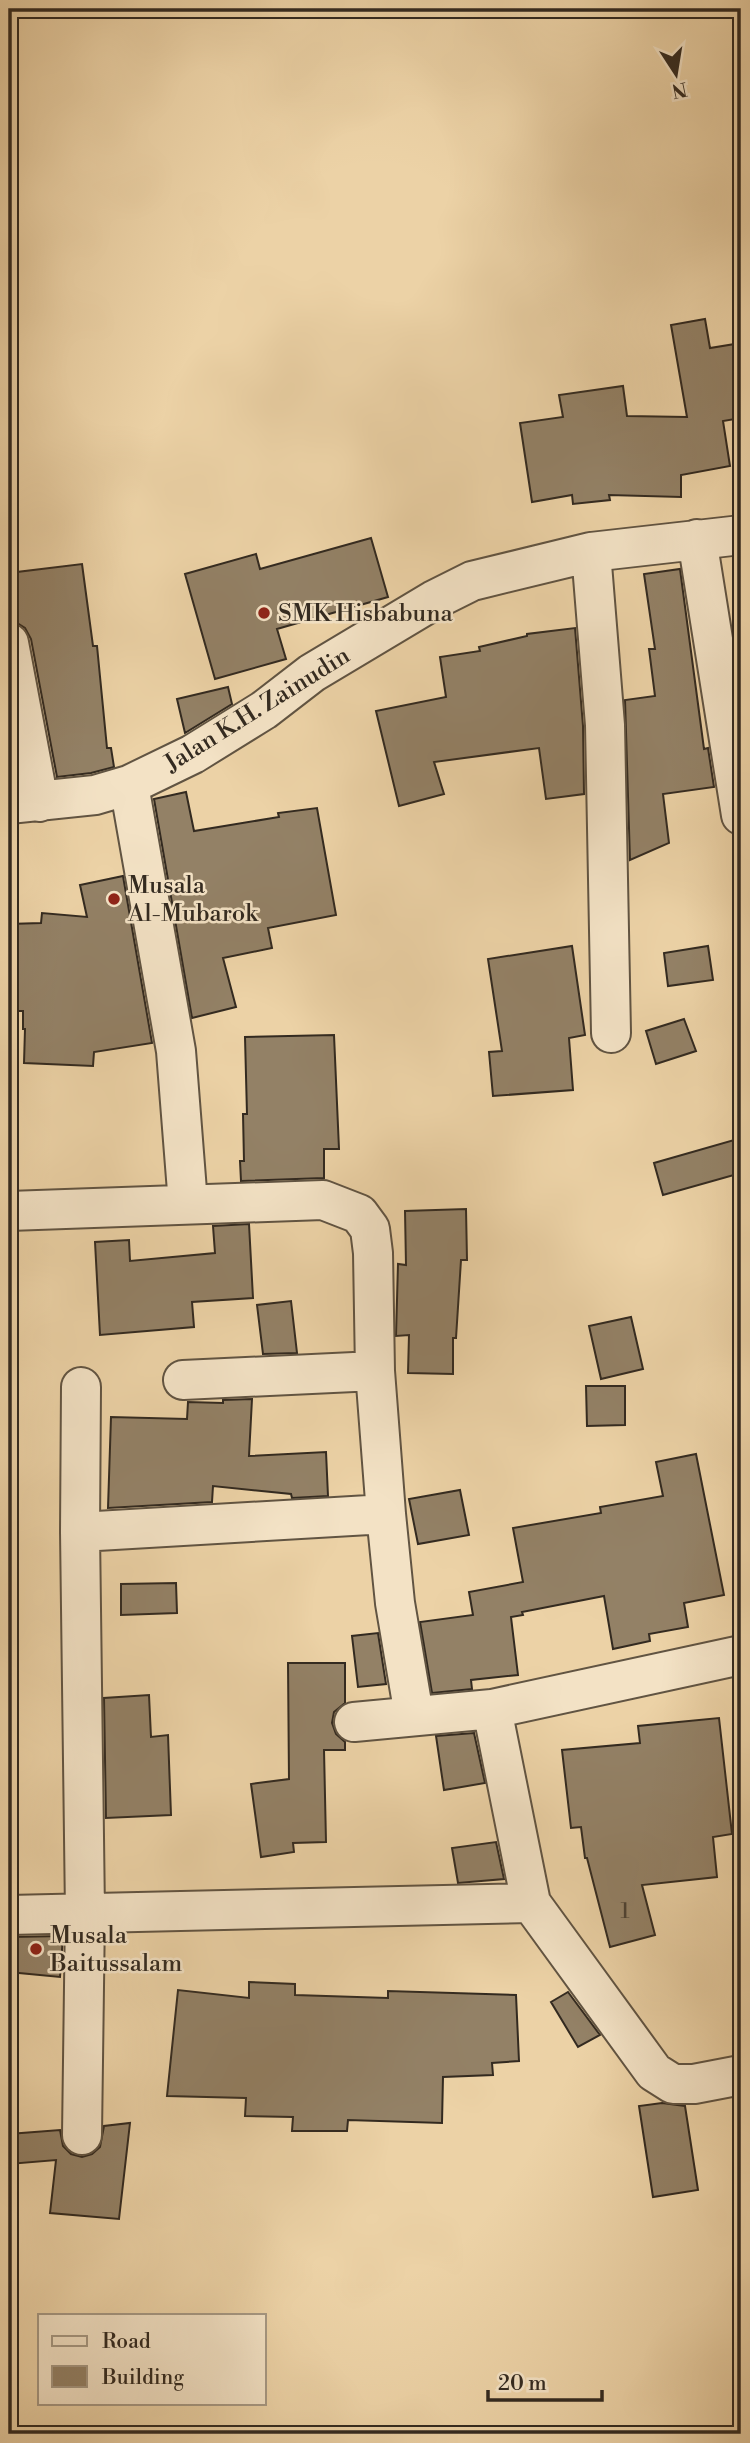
<svg xmlns="http://www.w3.org/2000/svg" width="750" height="2443" font-family="'Libre Bodoni',serif">
	<rect width="100%" height="100%" fill="#ecd2a6"/>
	<filter id="stains"><feTurbulence type="fractalNoise" baseFrequency=".00286" numOctaves="4"/><feColorMatrix values="0 0 0 0 .2 0 0 0 0 .09 0 0 0 0 .02 0 0 0 .5 -.17"/></filter>
	<radialGradient id="worn" r=".72"><stop offset=".6" stop-color="#630" stop-opacity="0"/><stop offset="1" stop-color="#630" stop-opacity=".3"/></radialGradient>
	<path fill="#938166" stroke="#332a20" stroke-width="2" d="M705 319 710 348 741 343V418L723 421 730 466 681 475V497L609 495 610 500 573 504 572 495 532 502 520 423 563 417 559 395 623 386 627 416 687 417 671 325Z
		M371 538 388 597 277 629 286 659 215 679 185 574 256 554 260 569Z
		M82 564 93 646H97L107 748H111L114 767 91 773 57 777 31 639 25 628 17 623 9 622V573Z
		M680 569 704 749 708 748 714 787 663 794 669 843 630 860 625 700 655 696 649 649H655L644 574Z
		M575 628 583 726 584 794 546 799 539 748 434 762 444 794 399 806 376 711 446 697 440 657 480 651 479 647 527 636V634Z
		M228 687 232 704 185 733 177 699Z
		M186 792 194 831 279 817 278 813 317 808 336 915 268 928 272 948 223 958 236 1007 192 1018 154 799Z
		M123 876 152 1043 94 1052 93 1066 24 1063 25 1029H23V1011H9V924L41 923 42 913 87 917 80 885Z
		M572 946 585 1035 569 1038 573 1090 493 1096 489 1052 502 1051 488 959Z
		M708 946 713 980 668 986 664 953Z
		M684 1019 696 1051 656 1064 646 1031Z
		M334 1035 339 1149H324V1178L241 1181 240 1161H244L243 1114H247L245 1037Z
		M741 1138V1173L663 1195 654 1163Z
		M466 1209 467 1260H461L456 1338H453V1374L408 1373 409 1335 396 1336 398 1264 406 1265 405 1211Z
		M249 1224 253 1298 192 1302 194 1327 100 1335 95 1242 129 1240 130 1261 215 1253 213 1226Z
		M291 1301 297 1353 263 1354 257 1305Z
		M631 1317 643 1369 601 1379 589 1326Z
		M586 1386H625V1425L587 1426Z
		M252 1399 249 1456 326 1452 328 1496 292 1498 291 1494 213 1486 212 1502 108 1508 111 1417 187 1419 188 1402 223 1403V1400Z
		M696 1454 724 1595 684 1603 688 1627 649 1634 650 1641 613 1649 604 1596 522 1612 523 1615 511 1617 518 1675 471 1680 472 1689 432 1693 420 1622 473 1615 469 1592 523 1582 513 1528 601 1513 600 1507 663 1496 656 1462Z
		M460 1490 469 1535 418 1544 409 1499Z
		M176 1583 177 1613 121 1615V1584Z
		M378 1633 386 1684 358 1687 352 1636Z
		M288 1663H345V1703L334 1712 332 1723 336 1734 345 1742V1750H324L326 1842 293 1843 294 1852 261 1857 251 1784 289 1779Z
		M149 1695 151 1737 168 1735 171 1815 106 1818 104 1698Z
		M719 1718 732 1834 713 1837 717 1877 642 1885 655 1935 610 1947 587 1858H585L581 1827 571 1828 562 1750 640 1743 638 1726Z
		M474 1733 485 1783 444 1790 436 1736Z
		M496 1842 504 1879 458 1883 452 1848Z
		M63 1936 60 1977 9 1972V1937Z
		M249 1982 295 1984V1995L388 1998V1991L516 1995 519 2061 492 2063 493 2075 443 2077 442 2123 348 2120 347 2131H292L293 2117 245 2116 246 2098 167 2096 178 1990 249 1998Z
		M568 1992 600 2035 578 2047 551 2002Z
		M662 2103 685 2106 698 2190 653 2197 639 2106Z
		M130 2123 119 2219 50 2213 56 2160 9 2164V2134L60 2130 63 2146 71 2154 82 2157 92 2154 100 2147 104 2126Z"/>
	<g fill="none" stroke-linecap="round" stroke-linejoin="round">
		<defs>
			<path id="minor" d="M697 539 741 815
				M591 552 605 725 611 1033
				M9 643 39 802
				M129 785 176 1051 188 1204
				M9 804 95 795 129 785 193 754 264 710 312 673 434 600 472 581 591 552 741 535
				M9 1211 323 1200 359 1214 370 1229 373 1253 375 1371 386 1514 395 1603 414 1715
				M183 1380 375 1371
				M81 1387 80 1532 85 1913 82 2135
				M80 1532 386 1514
				M354 1722 492 1709
				M531 1903 654 2072 673 2084H694L741 2075
				M9 1915 531 1903 492 1709 741 1655"/>
		</defs>
		<use href="#minor" stroke="#615442" stroke-width="42"/>
		<use href="#minor" stroke="#f3e2c5" stroke-width="38"/>
	</g>
	<g fill="#8f2418" stroke="#f3e2c5" stroke-width="2.5">
		<circle cx="264" cy="613" r="7"/>
		<circle cx="114" cy="899" r="7"/>
		<circle cx="36" cy="1949" r="7"/>
	</g>
	<g text-anchor="middle" stroke-width="5" stroke-linejoin="round" paint-order="stroke">
		<g font-size="21" fill="#4b4032">
			<text x="625" y="1918">1</text>
		</g>
		<g font-size="24" fill="#332a20" stroke="#f3e2c5" text-anchor="start">
			<text x="278" y="621">SMK Hisbabuna</text>
			<text x="128" y="893">Musala<tspan x="128" dy="28">Al-Mubarok</tspan></text>
			<text x="50" y="1943">Musala<tspan x="50" dy="28">Baitussalam</tspan></text>
		</g>
		<g font-size="24" fill="#332a20" stroke="#f3e2c5">
			<text transform="translate(257 709) rotate(-32)" y="8">Jalan K.H. Zainudin</text>
		</g>
	</g>
	<rect width="750" height="2443" fill="none" stroke="#ecd2a6" stroke-width="35"/>
	<rect x="10" y="10" width="729" height="2422" fill="none" stroke="#332a20" stroke-width="3.5"/>
	<rect x="18" y="18" width="715" height="2408" fill="none" stroke="#332a20" stroke-width="2"/>
	<rect x="38" y="2314" width="228" height="91" fill="#f3e2c5" stroke="#a69883" stroke-width="2"/>
	<rect x="52" y="2336" width="35" height="10" fill="#f3e2c5" stroke="#a69883" stroke-width="2"/>
	<text x="102" y="2348" font-size="21" fill="#332a20">Road</text>
	<rect x="52" y="2366" width="35" height="21" fill="#938166" stroke="#a69883" stroke-width="2"/>
	<text x="102" y="2384" font-size="21" fill="#332a20">Building</text>
	<g transform="translate(676 74) rotate(168)" stroke="#f3e2c5" stroke-width="5" paint-order="stroke">
	<path d="M0-5L12 26L0 18L-12 26Z" fill="#332a20"/>
	<text y="-10" font-size="19" font-weight="bold" text-anchor="middle" fill="#332a20">N</text>
	</g>
	<path d="M488 2390v10h114v-10" fill="none" stroke="#332a20" stroke-width="3.5"/>
	<text x="498" y="2390" font-size="21" fill="#332a20" stroke="#f3e2c5" stroke-width="5" paint-order="stroke">20 m</text>
	<rect width="100%" height="100%" filter="url(#stains)"/>
	<rect width="100%" height="100%" fill="url(#worn)"/>
</svg>
